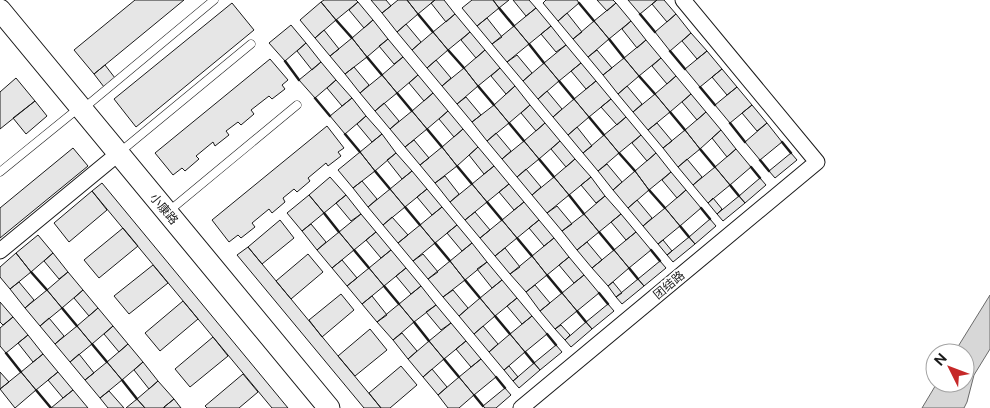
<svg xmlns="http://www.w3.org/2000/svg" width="990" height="408" font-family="'Public Sans','Noto Sans SC',sans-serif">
	<rect width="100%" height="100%" fill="#fff"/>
	<path fill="#d7d7d7" stroke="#6a6a6a" d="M990 295V349L974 375 967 402 964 408H922L937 383H965V353H954Z"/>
	<path fill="#e6e6e6" stroke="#1a1a1a" d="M135 0H184L94 74 74 50Z
		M324 0H356L358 2 336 20 321 2Z
		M371 0H386L391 6 382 13Z
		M398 0H407L418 14 397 32 382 13Z
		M407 0H435L418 14Z
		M435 0H444L455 14 446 22 431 3Z
		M472 0H493L499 8 477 26 462 8Z
		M493 0H509L499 8Z
		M513 0H529L536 8 526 16Z
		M546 0H577L579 3 558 21 543 3Z
		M597 0H613L616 3 607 11Z
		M628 0H657L640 14Z
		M657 0H664L676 14 667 22 652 4Z
		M321 2 336 20 315 38 300 20Z
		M358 2 373 20 364 28 349 10Z
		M232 3 254 30 136 127 114 99Z
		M616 3 631 21 609 39 594 21Z
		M536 8 551 26 529 44 514 26Z
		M567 13 582 32 573 39 558 21Z
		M455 14 470 32 448 50 433 32Z
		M676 14 691 33 670 51 655 32Z
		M487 18 502 37 492 44 477 26Z
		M373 20 388 39 367 57 352 38Z
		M594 21 609 39 588 57 573 39Z
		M631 21 646 40 637 48 622 29Z
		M406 24 421 42 412 50 397 32Z
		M291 25 306 43 285 61 269 43Z
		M514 26 529 44 507 62 492 44Z
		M551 26 566 45 556 52 541 34Z
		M324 30 339 49 330 56 315 38Z
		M433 32 448 50 427 68 412 50Z
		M470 32 485 50 476 58 461 40Z
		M691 33 707 51 697 59 682 41Z
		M352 38 367 57 345 74 330 56Z
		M388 39 403 57 394 64 379 46Z
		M646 40 661 58 639 76 624 58Z
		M306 43 321 62 312 70 297 51Z
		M566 45 581 63 559 81 544 63Z
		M485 50 500 68 478 86 464 68Z
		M597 50 612 68 603 75 588 57Z
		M707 51 722 69 700 87 685 69Z
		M517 55 532 73 523 81 507 62Z
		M403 57 418 75 397 93 382 75Z
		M624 58 639 76 618 94 603 75Z
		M661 58 676 76 667 84 652 66Z
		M270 59 288 80 282 85 285 89 272 99 269 96 251 110 254 114 241 125 238 122 226 131 229 135 215 146 213 142 196 156 199 159 185 171 182 168 173 175 155 153Z
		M436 60 451 78 442 86 427 68Z
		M321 62 336 80 315 98 299 80Z
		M544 63 559 81 538 99 523 81Z
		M581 63 596 81 586 89 571 71Z
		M105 65 115 78 104 87 94 74Z
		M354 67 369 85 360 93 345 74Z
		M464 68 478 86 457 104 442 86Z
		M500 68 515 86 506 94 491 76Z
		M722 69 737 87 727 95 712 77Z
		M382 75 397 93 375 111 360 93Z
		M418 75 433 93 424 101 409 83Z
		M676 76 691 94 670 112 655 94Z
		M16 78 35 101 0 129V92Z
		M336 80 352 98 342 106 327 88Z
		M596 81 611 99 589 117 574 99Z
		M515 86 530 105 509 123 494 105Z
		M627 86 642 104 633 112 618 94Z
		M737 87 752 105 730 123 715 105Z
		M547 91 562 109 553 117 538 99Z
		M433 93 448 111 427 129 412 111Z
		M655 94 670 112 648 130 633 112Z
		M691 94 706 112 697 120 682 102Z
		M466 97 481 115 472 122 457 104Z
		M352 98 366 116 345 134 330 116Z
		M574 99 589 117 568 135 553 117Z
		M611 99 626 117 617 125 601 107Z
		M35 101 47 116 26 134 13 118Z
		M384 103 399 121 390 129 375 111Z
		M494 105 509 123 487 141 472 122Z
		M530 105 545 123 536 131 521 113Z
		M752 105 767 123 757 131 742 113Z
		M412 111 427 129 405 147 390 129Z
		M448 111 463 129 454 137 439 119Z
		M706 112 721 130 700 149 685 130Z
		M366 116 382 134 372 142 357 124Z
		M626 117 641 135 619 153 604 135Z
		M545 123 560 141 539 159 524 141Z
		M657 123 672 141 663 148 648 130Z
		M767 123 782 142 760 160 745 142Z
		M327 126 344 148 338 152 341 156 328 166 326 163 308 178 310 181 297 192 294 189 283 198 285 202 272 213 269 209 252 223 255 227 241 238 238 235 229 242 212 220Z
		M577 127 592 146 583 153 568 135Z
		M463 129 478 147 457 166 442 147Z
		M685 130 700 149 678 167 663 148Z
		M721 130 736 149 727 157 712 138Z
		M496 133 511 151 502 159 487 141Z
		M382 134 396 153 375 171 360 152Z
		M604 135 619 153 598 171 583 153Z
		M641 135 656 153 647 161 632 143Z
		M414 140 429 158 420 165 405 147Z
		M524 141 539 159 517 177 502 159Z
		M560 141 575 159 566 167 551 149Z
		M442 147 457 166 435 183 420 165Z
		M478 147 494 166 484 174 469 155Z
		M73 148 88 166 0 238V208Z
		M736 149 751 167 730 185 715 167Z
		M360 152 375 171 353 188 338 170Z
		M396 153 412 171 402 179 387 160Z
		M656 153 671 172 649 190 635 171Z
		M791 153 797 160 775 178 769 171Z
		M575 159 591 177 569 195 554 177Z
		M687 159 702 177 693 185 678 167Z
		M607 164 622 182 613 190 598 171Z
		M494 166 509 184 487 202 472 184Z
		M715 167 730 185 708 203 693 185Z
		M526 169 541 187 532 195 517 177Z
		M412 171 427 189 405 207 390 189Z
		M635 171 649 190 628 208 613 190Z
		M671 172 686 190 677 198 662 180Z
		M445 176 459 194 450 202 435 183Z
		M330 177 346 195 324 213 309 195Z
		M554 177 569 195 547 213 532 195Z
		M591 177 605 196 596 203 581 185Z
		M760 178 766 185 745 203 739 196Z
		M362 181 377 199 368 207 353 188Z
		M102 183 288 408H272L213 337 92 191Z
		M472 184 487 202 465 220 450 202Z
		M509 184 524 202 514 210 499 192Z
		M390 189 405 207 383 225 368 207Z
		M427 189 442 207 432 215 417 197Z
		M686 190 701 208 680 226 665 208Z
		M92 191 107 210 69 242 54 223Z
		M309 195 324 213 302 231 287 213Z
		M346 195 361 214 351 221 336 203Z
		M605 196 621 214 599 232 584 214Z
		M739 196 745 203 723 221 717 214Z
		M713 198 722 209 717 214 708 203Z
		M637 200 652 218 643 226 628 208Z
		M524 202 539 220 517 238 502 220Z
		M557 206 572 224 562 231 547 213Z
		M442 207 457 225 435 243 420 225Z
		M665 208 680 226 658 244 643 226Z
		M475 212 490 230 480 238 465 220Z
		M361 214 376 232 354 250 339 232Z
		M584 214 599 232 577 250 562 231Z
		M621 214 636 232 626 240 611 222Z
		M392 217 408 235 398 243 383 225Z
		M710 219 716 226 695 244 689 237Z
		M280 220 294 238 262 264 248 247Z
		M502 220 517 238 495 256 480 238Z
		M539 220 554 238 544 246 529 228Z
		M311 224 326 242 317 250 302 231Z
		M420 225 435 243 413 261 398 243Z
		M457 225 472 243 462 251 447 233Z
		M123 228 138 246 99 278 84 260Z
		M339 232 354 250 332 268 317 250Z
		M376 232 391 250 381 258 366 240Z
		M636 232 651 250 629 268 614 250Z
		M38 235 53 253 31 272 16 253Z
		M689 237 695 244 673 262 667 255Z
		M554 238 569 257 547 275 532 256Z
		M663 240 672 251 667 255 658 244Z
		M587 242 602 260 592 268 577 250Z
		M472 243 487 262 465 280 450 261Z
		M248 247 291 299 381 408H364L237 255Z
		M505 248 520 267 510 274 495 256Z
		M391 250 406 268 384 286 369 268Z
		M614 250 629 268 608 286 592 268Z
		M16 253 31 272 10 289 0 277V267Z
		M53 253 68 272 59 279 44 261Z
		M308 254 323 272 291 299 276 281Z
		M423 254 438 272 428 279 413 261Z
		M532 256 547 275 526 292 510 274Z
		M569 257 584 275 574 283 559 265Z
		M342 260 357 278 347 286 332 268Z
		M450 261 465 280 443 297 428 279Z
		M660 261 666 268 644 286 638 279Z
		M487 262 502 280 492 288 477 269Z
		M153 265 168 283 129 314 114 296Z
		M369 268 384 286 362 304 347 286Z
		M406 268 421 286 411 294 396 276Z
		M68 272 83 290 62 308 47 290Z
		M584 275 599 293 577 311 562 293Z
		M638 279 644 286 622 304 616 297Z
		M502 280 517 298 495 316 480 298Z
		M19 282 34 300 25 308 10 289Z
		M613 282 622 293 616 297 608 286Z
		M535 285 550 303 540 311 526 292Z
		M421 286 436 305 414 322 399 304Z
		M47 290 62 308 40 326 25 308Z
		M83 290 98 308 89 316 74 298Z
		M453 290 468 308 459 316 443 297Z
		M562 293 577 311 555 329 540 311Z
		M341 294 354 310 322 337 309 320Z
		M372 296 387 315 377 322 362 304Z
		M480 298 495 316 474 334 459 316Z
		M517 298 532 316 522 324 507 306Z
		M183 301 198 319 160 351 145 333Z
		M0 302 13 317 3 325 0 322Z
		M399 304 414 322 393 340 377 322Z
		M608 304 614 311 592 329 586 322Z
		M436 305 451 323 441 330 426 312Z
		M98 308 113 326 92 344 77 326Z
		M532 316 547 334 525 352 510 334Z
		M13 317 28 335 6 353 0 346V328Z
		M49 318 64 336 55 344 40 326Z
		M586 322 592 329 571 347 565 340Z
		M451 323 466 341 444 359 429 341Z
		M561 325 570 335 565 340 555 329Z
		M77 326 92 344 70 362 55 344Z
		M113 326 128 344 119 352 104 334Z
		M483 326 498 344 489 352 474 334Z
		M370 329 387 350 355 376 338 356Z
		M402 333 417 351 408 359 393 340Z
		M510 334 525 352 504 370 489 352Z
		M28 335 43 354 33 362 18 343Z
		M213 337 228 356 190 387 175 369Z
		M429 341 444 359 423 377 408 359Z
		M466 341 481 359 471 367 456 349Z
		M128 344 143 362 122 380 107 362Z
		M556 345 562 352 540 370 534 363Z
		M43 354 58 372 36 390 21 372Z
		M79 354 94 373 85 380 70 362Z
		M481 359 496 377 474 395 459 377Z
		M107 362 122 380 100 398 85 380Z
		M143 362 158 381 149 389 134 370Z
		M534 363 540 370 519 388 513 381Z
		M401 366 417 385 390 408H381L369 393Z
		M509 366 518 377 513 381 504 370Z
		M432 369 447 387 438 395 423 377Z
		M0 372 9 382 0 389Z
		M21 372 36 390 15 408 0 389Z
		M58 372 73 390 63 398 48 380Z
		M243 374 258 392 239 408H207L205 406Z
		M459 377 474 395 459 408H448L438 395Z
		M158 381 174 399 163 408H145L137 399Z
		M505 388 511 395 496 408H485L483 406Z
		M73 390 88 408H51L63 398Z
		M109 391 124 408H108L100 398Z
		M137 399 145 408H126Z
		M174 399 181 408H165L164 407Z"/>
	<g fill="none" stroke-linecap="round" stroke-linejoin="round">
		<defs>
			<path id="lane" d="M84 108 214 0
				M120 152 251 44
				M0 172 80 107
				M169 211 297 105"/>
			<path id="street" d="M0 251 119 153
				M521 408 817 162 683 0"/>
			<path id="secondary" d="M0 10 329 408"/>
		</defs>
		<use href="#lane" stroke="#1a1a1a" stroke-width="9"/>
		<use href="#street" stroke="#1a1a1a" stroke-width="17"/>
		<use href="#secondary" stroke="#1a1a1a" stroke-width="23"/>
		<use href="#lane" stroke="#fff" stroke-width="8"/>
		<use href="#street" stroke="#fff" stroke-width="15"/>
		<use href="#secondary" stroke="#fff" stroke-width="21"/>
		<path stroke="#1a1a1a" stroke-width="2.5" d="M579 3 594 21
			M499 8 514 26
			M418 14 433 32
			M640 14 655 32
			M336 20 352 38
			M609 39 624 58
			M529 44 544 63
			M448 50 464 68
			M670 51 685 69
			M367 57 382 75
			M285 61 299 80
			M639 76 655 94
			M559 81 574 99
			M478 86 494 105
			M700 87 715 105
			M397 93 412 111
			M315 98 330 116
			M670 112 685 130
			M589 117 604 135
			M509 123 524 141
			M730 123 745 142
			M427 129 442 147
			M345 134 360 152
			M782 142 791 153
			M700 149 715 167
			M619 153 635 171
			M539 159 554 177
			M760 160 769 171
			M457 166 472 184
			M751 167 760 178
			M375 171 390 189
			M730 185 739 196
			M649 190 665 208
			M569 195 584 214
			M487 202 502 220
			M405 207 420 225
			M701 208 710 219
			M324 213 339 232
			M680 226 689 237
			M599 232 614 250
			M517 238 532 256
			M435 243 450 261
			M354 250 369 268
			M651 250 660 261
			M629 268 638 279
			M31 272 47 290
			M547 275 562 293
			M465 280 480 298
			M384 286 399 304
			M599 293 608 304
			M62 308 77 326
			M577 311 586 322
			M495 316 510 334
			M414 322 429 341
			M547 334 556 345
			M92 344 107 362
			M525 352 534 363
			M6 353 21 372
			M444 359 459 377
			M496 377 505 388
			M122 380 137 399
			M36 390 51 408
			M474 395 483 406"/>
	</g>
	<g text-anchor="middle" stroke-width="4" stroke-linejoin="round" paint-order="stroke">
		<g font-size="12" fill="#1a1a1a" stroke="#fff">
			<text transform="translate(164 209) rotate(50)" y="4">小康路</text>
			<text transform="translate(669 285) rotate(-40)" y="4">团结路</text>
		</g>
	</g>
	<g transform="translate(950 368) rotate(312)"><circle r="24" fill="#ffffff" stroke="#a3a3a3"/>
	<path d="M0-4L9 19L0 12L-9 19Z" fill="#c62828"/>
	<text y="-8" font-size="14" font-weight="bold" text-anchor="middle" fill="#1a1a1a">N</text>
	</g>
</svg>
